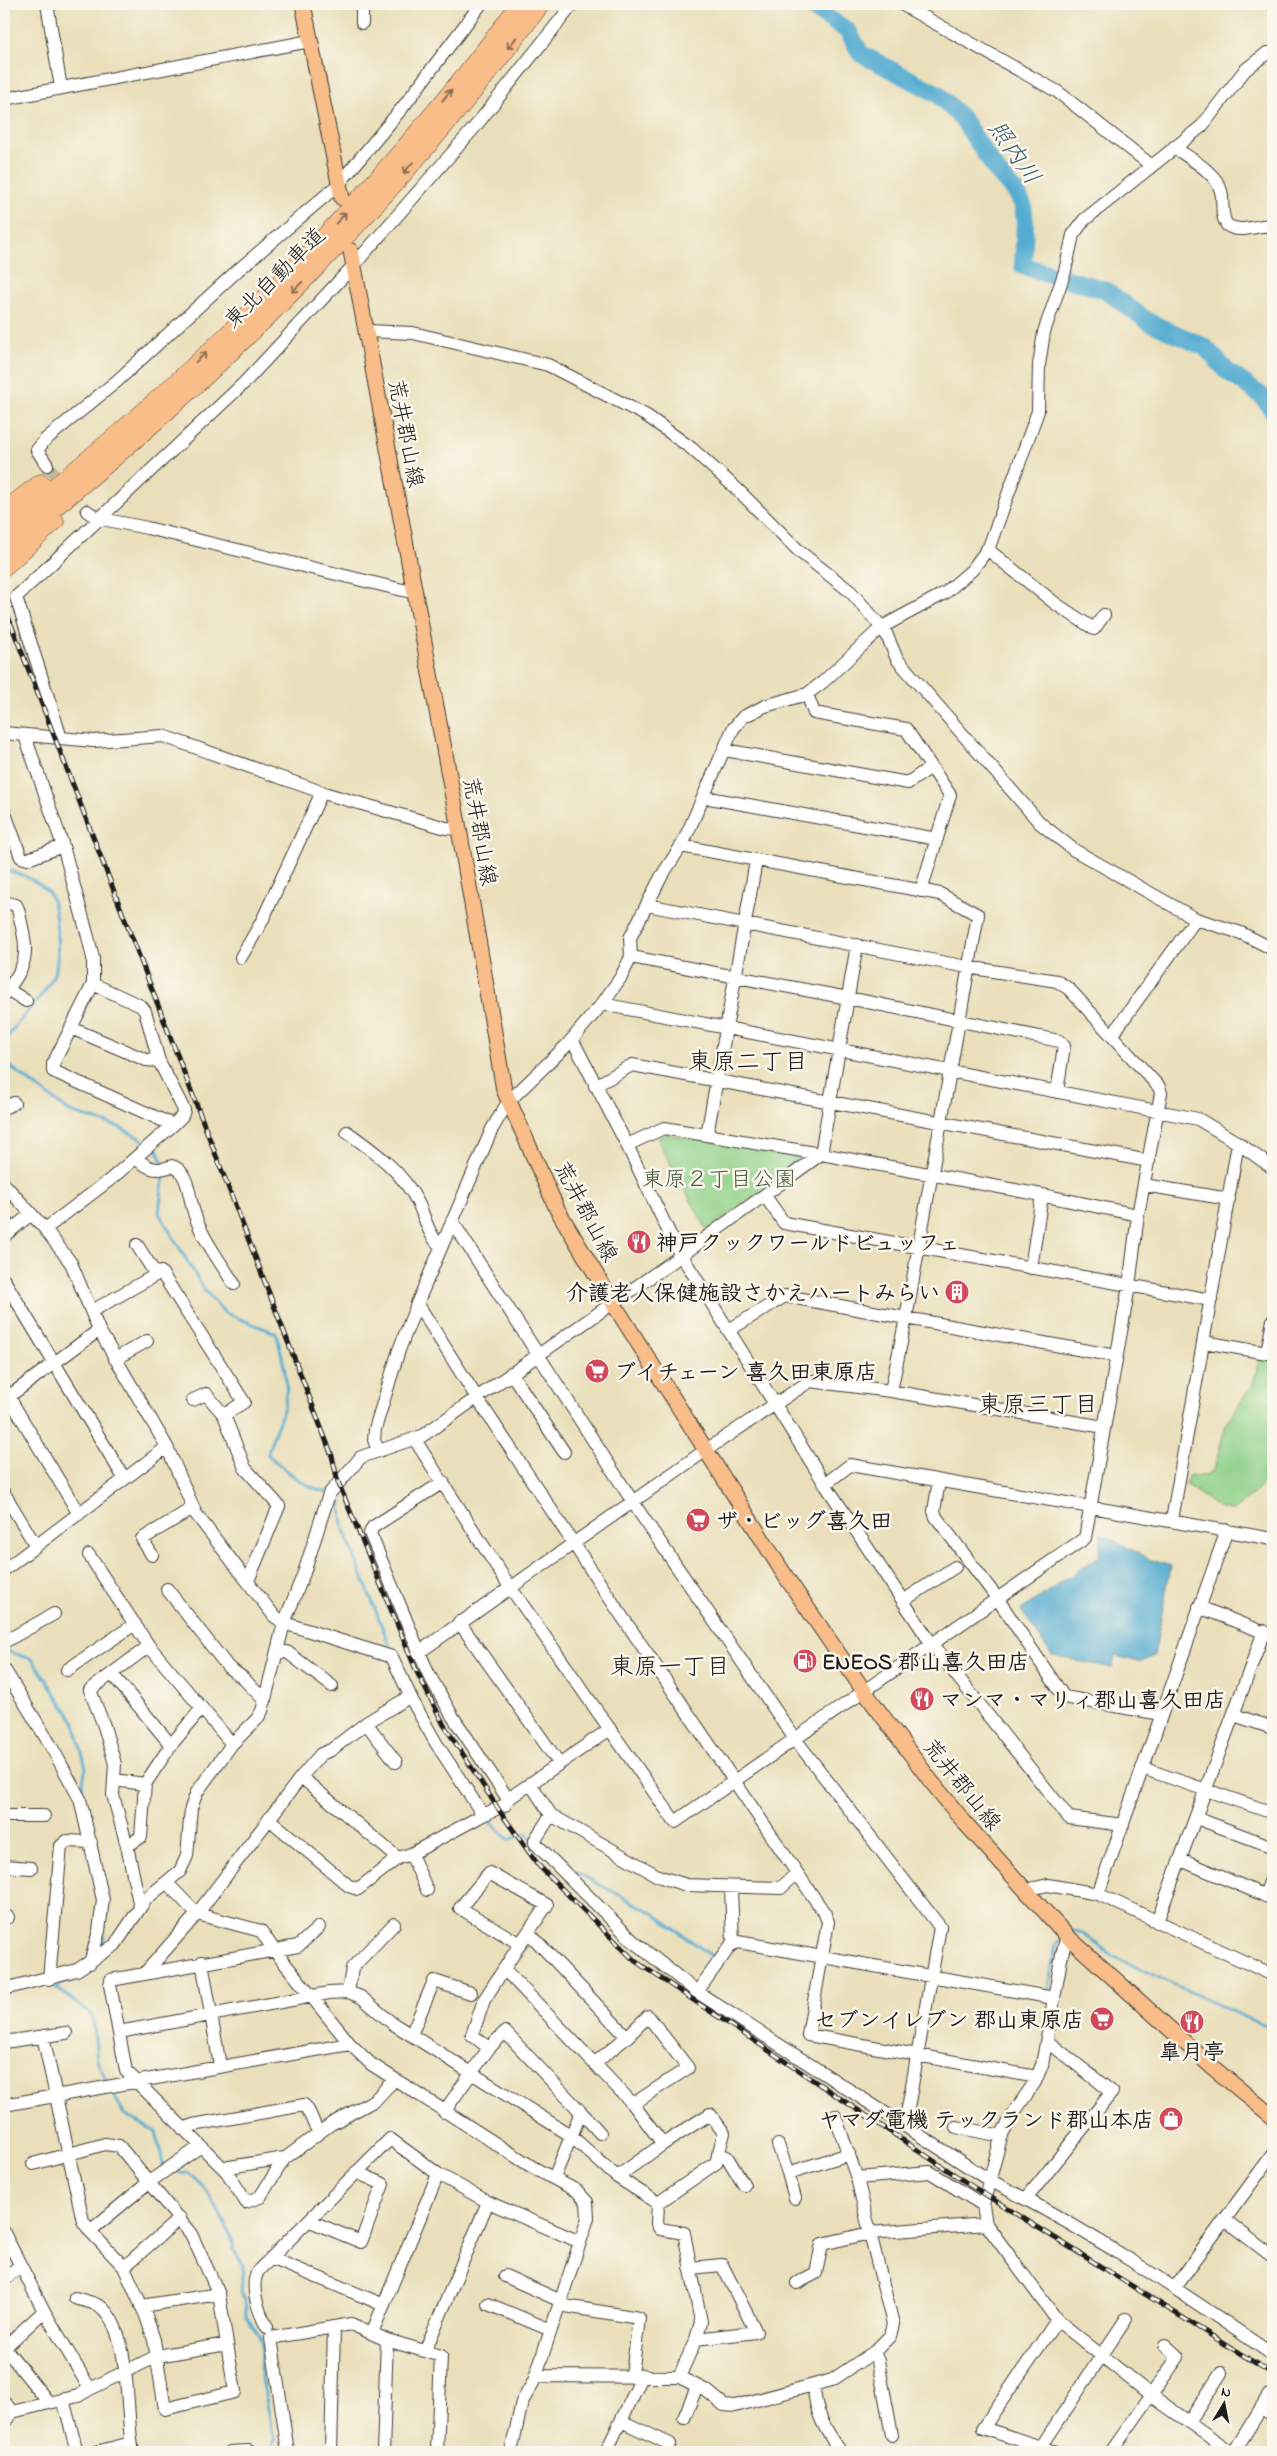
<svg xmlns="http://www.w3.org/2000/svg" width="1277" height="2456" font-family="'Indie Flower','Klee One',sans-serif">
	<rect width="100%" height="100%" fill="#fbf7ec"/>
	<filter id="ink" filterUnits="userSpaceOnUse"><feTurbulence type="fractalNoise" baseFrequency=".02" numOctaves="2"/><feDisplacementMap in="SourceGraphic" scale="10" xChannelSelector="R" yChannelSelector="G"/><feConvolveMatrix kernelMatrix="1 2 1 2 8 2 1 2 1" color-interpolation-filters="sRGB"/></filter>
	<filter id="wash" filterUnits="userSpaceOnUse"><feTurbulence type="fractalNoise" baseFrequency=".0096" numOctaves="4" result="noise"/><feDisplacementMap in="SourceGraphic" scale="20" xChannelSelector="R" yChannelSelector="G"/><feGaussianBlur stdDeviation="1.12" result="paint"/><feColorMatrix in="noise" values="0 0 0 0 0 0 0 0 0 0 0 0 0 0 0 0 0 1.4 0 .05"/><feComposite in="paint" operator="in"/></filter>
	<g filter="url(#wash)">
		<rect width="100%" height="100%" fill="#eadfba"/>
		<path fill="#90d28a" stroke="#567753" d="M666 1134 808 1157 707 1230 657 1139Z
			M1260 1357 1273 1360V1471L1259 1489 1233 1510 1220 1509 1186 1484 1188 1476 1205 1475 1214 1470 1226 1424 1253 1384Z"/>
		<path fill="#54acd1" stroke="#386476" d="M1101 1533 1149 1559 1171 1566 1154 1656 1141 1662 1115 1656 1113 1668 1052 1656 1021 1610 1099 1556Z"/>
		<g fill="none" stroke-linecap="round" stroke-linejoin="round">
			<path stroke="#54acd1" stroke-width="3" d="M4 870C19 873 37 880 48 892 57 902 60 957 55 971 46 998 17 1018 4 1043
				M4 1062 70 1112 119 1127 147 1142
				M152 1146 158 1151 163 1166
				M164 1172 159 1213 205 1291 225 1313 276 1333C281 1351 290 1384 285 1403 281 1421 271 1436 268 1455 286 1470 303 1487 327 1492
				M333 1494 340 1495 343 1527 392 1652
				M4 1646 9 1652 32 1659 74 1721 86 1768 82 1786 83 1794
				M486 1818 509 1840 526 1833 532 1839
				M568 1868 655 1914 717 1960
				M1071 1933 1074 1931 1083 1933 1112 1956 1273 2030
				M100 1950 104 1937
				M89 1968 81 1976 55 1987 88 2011 93 2018 97 2060 108 2084
				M1047 1994 1056 1944 1062 1939
				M111 2090 124 2114 156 2132 163 2163 166 2167
				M175 2170 184 2174 186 2172C207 2182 224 2222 234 2243V2250L243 2265 241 2294 246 2305V2317L259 2335 262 2344 260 2368 274 2440 269 2452"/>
			<path stroke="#54acd1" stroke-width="18" d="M806 4 848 31 861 54 938 94 963 120 998 173 1017 194 1023 205 1025 223 1023 266 1105 290 1149 322 1205 347 1227 371 1263 397 1273 411"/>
		</g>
	</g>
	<g filter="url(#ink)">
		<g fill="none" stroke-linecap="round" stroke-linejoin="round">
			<path stroke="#c1b89a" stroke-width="12" stroke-dasharray="12 6" stroke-linecap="butt" d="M47 465 87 511"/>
			<defs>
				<path id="minor" d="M47 4 61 88
					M362 4V23
					M901 4 1058 92 1152 166
					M4 99 310 41
					M1174 147C1189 158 1216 172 1221 191 1224 203 1220 215 1227 225 1241 235 1258 223 1273 226
					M367 331 413 333 548 365 647 416 691 448 739 491 800 552 851 592 885 631 897 659 1040 823 1074 850 1196 919 1241 933 1273 949
					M47 465 37 450 45 440 117 381 237 271 338 185 403 107 481 4
					M87 511 97 518 147 528 415 593
					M987 549 1056 604 1094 629 1104 615
					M807 694 814 713 906 729 950 795 921 891
					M4 733 94 741 163 736 327 794 446 828 459 829
					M25 736 63 846 88 937 93 958V984L141 1006 145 1011 159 1061 184 1110 182 1116 173 1125 111 1179 45 1229
					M61 738 16 597 244 383 354 265 474 128 573 4
					M725 750 908 783 931 767
					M704 797 937 839
					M4 811 21 857 28 859 63 846
					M681 846 940 894 978 915 906 1318 891 1391
					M4 902 16 905 18 909C27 949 32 961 4 994
					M241 957 261 923 322 792
					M631 957 848 998 1059 1041 1064 1046 1057 1092
					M93 984 71 1028 146 1060 159 1061
					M4 987 26 1001
					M602 1004 1198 1119 1238 1143 1273 1168
					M71 1028 53 1064V1071L173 1125
					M1112 1035 1196 919
					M572 1039 627 1145 675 1245 825 1484 931 1643 1069 1818 1123 1825
					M595 1086 632 1065 1149 1161
					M4 1106 6 1107 14 1103
					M347 1132C375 1152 402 1171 418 1203 426 1219 427 1233 441 1247
					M707 1135 756 861
					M627 1145 664 1128 821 1154 1042 1195 1138 1215
					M135 1158C149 1169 156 1172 172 1166 188 1170 189 1196 193 1209 200 1236 220 1261 234 1284
					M4 1184 45 1229 71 1263 99 1330 167 1447 196 1514 274 1616 284 1623 392 1657 413 1702 436 1743 483 1815 411 1854 398 1858 358 1889 349 1886 269 1819
					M1144 1185 1229 1199
					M765 1196 784 1223 1211 1300
					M452 1221 640 1513 795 1739 940 1927 905 2125
					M4 1236 31 1214
					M137 1245 156 1275
					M1031 1268 1042 1195
					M4 1280 124 1478
					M417 1303 477 1398 619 1612 825 1914 828 1922 808 2035 1037 2077
					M92 1311 161 1272 244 1402 224 1415 245 1468 279 1506 248 1581
					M729 1330 785 1296 1116 1356
					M1204 1342 1267 1353 1273 1320
					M115 1359 147 1341
					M511 1373 564 1452
					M4 1389 79 1514
					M4 1400 99 1330
					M193 1400 206 1394 224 1415
					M415 1440 510 1587 675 1822 1085 1538 1129 1286 1138 1215 1161 1093 1159 1087 1069 989 1057 981 967 967 647 905
					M378 1450 374 1440 375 1429 399 1350 419 1299 492 1129 508 1102 568 1044 602 1004 621 977 631 957 630 938 661 877 683 843 733 729 743 717 765 706 807 694 823 682 882 627 945 593 972 570 989 547 1038 411 1039 365 1044 332 1065 271 1073 235 1084 220 1202 126 1245 70 1267 53H1273
					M939 1481 934 1511 936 1517 997 1598 1064 1697 1161 1714
					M443 1482 373 1527 370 1533 428 1673 453 1717 508 1799
					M825 1484 850 1465 1273 1539
					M4 1493 36 1546
					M1172 1520 1238 1143
					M89 1555 149 1646
					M152 1555 142 1539 193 1508
					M4 1570 167 1447
					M167 1589 228 1667 243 1678 265 1701
					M903 1601 955 1567
					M1199 1607 1273 1636
					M459 1622 559 1763
					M4 1642 54 1614
					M277 1651 287 1652 332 1686
					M418 1653 706 1450 810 1381 891 1391 1104 1427
					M4 1669 51 1746 80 1799 103 1900 99 1931 90 1963
					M67 1670 135 1624
					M112 1674 171 1745
					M1234 1715 1273 1728
					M366 1723 396 1762
					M1142 1768 1273 1813
					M301 1777 398 1858
					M114 1780 145 1784 171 1745 202 1708
					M530 1783 551 1815 658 1876 686 1885 781 1888 797 1873
					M483 1815 505 1805 508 1799 610 1729
					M551 1815 535 1840V1843L634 1942 697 1992 989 2180C1089 2230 1182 2292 1273 2355
					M4 1816H44
					M1196 1818 1273 1847
					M127 1846 141 1837 145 1784
					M411 1854 427 1890
					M1181 1860 1273 1899
					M4 1866 31 1868
					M167 1883 197 1914 261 1931 274 1950 350 2044 371 2064 534 2168 577 2191 587 2202 588 2218 534 2381 522 2402 511 2452
					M731 1887 733 1943
					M1025 1890 1048 1885 1098 1894 1273 1975
					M1098 1894 1227 1530
					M1265 1896 1273 1873
					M140 1907 127 1846 113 1795 115 1764 104 1726 90 1690 149 1646 232 1744
					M4 1916 8 1917
					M1157 1922 1264 1631
					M319 1927 298 1946 111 1980 110 1985 126 2071 227 2172 246 2202 260 2197 284 2159 331 2124 375 2100 394 2080
					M529 1933 627 2037 648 2016 688 2068 633 2104
					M202 1962 220 2066
					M504 1969 520 1944 460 1908 489 1873 547 1905 520 1944
					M145 1973 197 1914 301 1777 321 1754 331 1750 366 1723 404 1700
					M49 1979 61 1846 67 1841 91 1842
					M4 1989 77 1970 115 1945 146 1899 180 1871 187 1856 191 1808 197 1792 232 1744 257 1719 262 1711 284 1623 304 1573 329 1494 361 1457 422 1436 682 1255 821 1154 857 945
					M348 1992 352 1968 394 1924
					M697 1992 731 1945 738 1942 1054 1998
					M119 2032 329 1993 348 1992 361 1997 392 2023 570 2135 617 2177 658 2203 657 2224 660 2229 684 2233 701 2322 696 2339 679 2377
					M411 2035 434 1981 471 1993
					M43 2036 83 2221 90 2231 124 2267 146 2316 154 2340 165 2409 235 2392 227 2344
					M4 2042 66 2033
					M489 2048 505 2032 581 2112 554 2178
					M595 2063 627 2037
					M4 2105 350 2044
					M444 2112 489 2048 472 2035 484 2000 504 1969 633 2104 663 2144 617 2177
					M581 2112 600 2133
					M956 2127 1002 2136
					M183 2129 193 2125 304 2105C312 2113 312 2124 319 2132
					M778 2145 788 2173 849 2154
					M718 2154 727 2157 744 2185
					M33 2164 105 2144 119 2146 191 2234 219 2294 227 2344 157 2356 90 2389
					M223 2168 285 2158
					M788 2173 795 2198
					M857 2178 930 2172 983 2205
					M1026 2199 1112 2092 1047 2041
					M658 2203 716 2163 724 2133 710 2114 663 2144
					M1225 2220 1273 2257
					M310 2221 361 2242 383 2184 356 2172
					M986 2224 1057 2320 1152 2396 1231 2452
					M90 2231 149 2182 201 2146
					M4 2233 44 2311 90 2389 78 2396 12 2412 4 2401
					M124 2267 180 2218
					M690 2268 722 2265 756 2332 696 2339
					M505 2276 561 2301
					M4 2280 20 2265
					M797 2283 816 2273 822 2244 870 2233 857 2178 835 2116
					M1175 2287 1273 2154
					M75 2298C84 2301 94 2302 101 2307 132 2332 125 2414 133 2452
					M488 2304 551 2330
					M384 2305 271 2258 390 2139 438 2174 488 2202 580 2242
					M559 2305 639 2318 632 2375
					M141 2306 219 2294
					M267 2327C259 2313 250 2288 257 2273 260 2267 267 2263 271 2258
					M372 2333 438 2174
					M4 2347 49 2403
					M4 2348 44 2311
					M425 2351 488 2202
					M874 2352 878 2361 892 2435
					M535 2376 679 2377 707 2391 724 2405 735 2406 832 2380 874 2352 890 2336 893 2324 870 2233 986 2224 983 2205 1002 2134 1015 2111 1035 2082 1042 2065 1062 1954 1067 1936
					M814 2385C814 2412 826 2431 841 2452
					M63 2399 77 2452
					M1261 2409 1273 2416
					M684 2418 697 2386
					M621 2421 670 2444
					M1189 2422 1221 2373
					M4 2423 12 2412
					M1041 2447 1126 2319
					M96 2452 131 2443
					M230 2452 249 2451
					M288 2452 271 2338 351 2324 387 2340 441 2356 437 2452
					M331 2452 334 2327
					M383 2452 387 2340
					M606 2452 643 2375
					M1056 2452 983 2428 1057 2320
					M1111 2452 1178 2357 1165 2345
					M1234 2452 1269 2395"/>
				<path id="major" d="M303 4 342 198
					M351 251 459 829 504 1090 557 1209 613 1303 786 1577 864 1691 930 1780 965 1823 1067 1936 1211 2066 1273 2117"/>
				<path id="highway" d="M4 511 41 483
					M4 527C197 378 374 200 520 4
					M4 548C205 390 388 209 541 4
					M4 567 55 521"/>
			</defs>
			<use href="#minor" stroke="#3b3934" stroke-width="14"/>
			<use href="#major" stroke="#3b3934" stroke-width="17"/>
			<use href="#highway" stroke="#3b3934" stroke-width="19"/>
			<use href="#minor" stroke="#fff" stroke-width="12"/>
			<use href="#major" stroke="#f8bd88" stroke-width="15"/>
			<use href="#highway" stroke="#f8bd88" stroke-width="18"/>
			<defs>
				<path id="rail" d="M4 606 332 1456 338 1482 417 1672 444 1725 501 1813 539 1866 635 1961 970 2185 1273 2374"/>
			</defs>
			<use href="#rail" stroke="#1c1c1c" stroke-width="5"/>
			<use href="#rail" stroke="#fbf7ec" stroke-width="3" stroke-dasharray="9" stroke-linecap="butt"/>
		</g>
		<defs><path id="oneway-shaft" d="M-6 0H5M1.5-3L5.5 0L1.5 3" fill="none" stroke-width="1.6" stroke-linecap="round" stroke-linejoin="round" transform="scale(1.25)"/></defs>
		<g stroke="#8a6c52">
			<use href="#oneway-shaft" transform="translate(512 43) rotate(129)"/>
			<use href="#oneway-shaft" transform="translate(447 95) rotate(-50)"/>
			<use href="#oneway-shaft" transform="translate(408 168) rotate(131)"/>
			<use href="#oneway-shaft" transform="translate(341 218) rotate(-47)"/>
			<use href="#oneway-shaft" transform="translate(297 287) rotate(135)"/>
			<use href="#oneway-shaft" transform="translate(201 357) rotate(-43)"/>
		</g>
	</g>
	<defs>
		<symbol id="restaurant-disc" viewBox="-11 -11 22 22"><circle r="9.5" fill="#d1495b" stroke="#fbf7ec"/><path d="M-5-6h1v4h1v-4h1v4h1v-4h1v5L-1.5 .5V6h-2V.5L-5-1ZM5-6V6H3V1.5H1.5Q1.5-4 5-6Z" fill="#fff"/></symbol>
		<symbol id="building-disc" viewBox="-11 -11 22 22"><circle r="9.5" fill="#d1495b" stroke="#fbf7ec"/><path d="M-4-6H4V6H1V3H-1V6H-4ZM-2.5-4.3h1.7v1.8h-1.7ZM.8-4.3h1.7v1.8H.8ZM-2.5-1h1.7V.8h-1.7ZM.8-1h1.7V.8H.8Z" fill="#fff"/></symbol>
		<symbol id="supermarket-disc" viewBox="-11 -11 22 22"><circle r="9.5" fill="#d1495b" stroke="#fbf7ec"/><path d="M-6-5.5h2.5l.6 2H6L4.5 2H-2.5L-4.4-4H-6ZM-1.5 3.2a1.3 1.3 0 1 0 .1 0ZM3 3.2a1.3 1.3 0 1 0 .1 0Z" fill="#fff"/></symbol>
		<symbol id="fuel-disc" viewBox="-11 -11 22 22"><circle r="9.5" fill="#d1495b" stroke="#fbf7ec"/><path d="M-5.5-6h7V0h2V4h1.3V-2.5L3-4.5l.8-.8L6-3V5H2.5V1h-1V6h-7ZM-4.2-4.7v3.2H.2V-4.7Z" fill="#fff"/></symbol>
		<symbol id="shop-disc" viewBox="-11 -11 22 22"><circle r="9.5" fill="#d1495b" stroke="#fbf7ec"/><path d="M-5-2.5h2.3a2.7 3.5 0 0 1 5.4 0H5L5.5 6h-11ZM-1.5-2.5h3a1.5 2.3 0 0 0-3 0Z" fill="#fff"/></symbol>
	</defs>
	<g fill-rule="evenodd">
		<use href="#restaurant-disc" x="625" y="1228" width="28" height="28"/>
		<use href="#building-disc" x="943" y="1278" width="28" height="28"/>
		<use href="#supermarket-disc" x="583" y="1357" width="28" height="28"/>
		<use href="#supermarket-disc" x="684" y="1506" width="28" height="28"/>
		<use href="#fuel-disc" x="791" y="1647" width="28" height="28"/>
		<use href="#restaurant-disc" x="908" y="1685" width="28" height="28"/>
		<use href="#supermarket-disc" x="1088" y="2005" width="28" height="28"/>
		<use href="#restaurant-disc" x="1178" y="2008" width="28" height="28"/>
		<use href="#shop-disc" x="1157" y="2105" width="28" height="28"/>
	</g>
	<g text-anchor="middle" stroke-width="5" stroke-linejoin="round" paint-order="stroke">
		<g font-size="22" fill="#1c1c1c" stroke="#fbf7ec">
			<text transform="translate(274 277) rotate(-45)" y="8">東北自動車道</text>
			<text transform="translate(407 433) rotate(79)" y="8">荒井郡山線</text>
			<text transform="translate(481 831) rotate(80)" y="8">荒井郡山線</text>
			<text transform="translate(587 1211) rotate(62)" y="8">荒井郡山線</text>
			<text transform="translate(963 1784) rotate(51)" y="8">荒井郡山線</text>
		</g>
		<g font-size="22" fill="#455c42" stroke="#fbf7ec">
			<text x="719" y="1186">東原２丁目公園</text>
		</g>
		<g font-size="22" font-weight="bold" fill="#1c1c1c" stroke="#fbf7ec" text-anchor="start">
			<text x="656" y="1250">神戸クックワールドビュッフェ</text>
			<text x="940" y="1300" text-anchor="end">介護老人保健施設さかえハートみらい</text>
			<text x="614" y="1379">ブイチェーン 喜久田東原店</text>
			<text x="716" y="1528">ザ・ビッグ喜久田</text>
			<text x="822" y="1669">ENEOS 郡山喜久田店</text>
			<text x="940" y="1707">マンマ・マリィ郡山喜久田店</text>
			<text x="1084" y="2027" text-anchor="end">セブンイレブン 郡山東原店</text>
			<text x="1192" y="2059" text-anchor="middle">皐月亭</text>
			<text x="1154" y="2127" text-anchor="end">ヤマダ電機 テックランド郡山本店</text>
		</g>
		<g font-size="24" font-style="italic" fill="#355d6d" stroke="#fbf7ec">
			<text transform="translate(1015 152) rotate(55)" y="8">照内川</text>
		</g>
		<g font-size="24" fill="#1c1c1c" stroke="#fbf7ec">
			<text x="748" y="1069">東原二丁目</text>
			<text x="1038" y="1412">東原三丁目</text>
			<text x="670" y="1674">東原一丁目</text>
		</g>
	</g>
	<rect width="1277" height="2456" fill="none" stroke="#fbf7ec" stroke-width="20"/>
	<g transform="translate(1224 2404) rotate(10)" stroke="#fbf7ec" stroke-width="4" paint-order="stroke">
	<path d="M0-4L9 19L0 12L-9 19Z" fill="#1c1c1c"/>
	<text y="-8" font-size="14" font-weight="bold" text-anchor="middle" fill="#1c1c1c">N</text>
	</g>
</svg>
